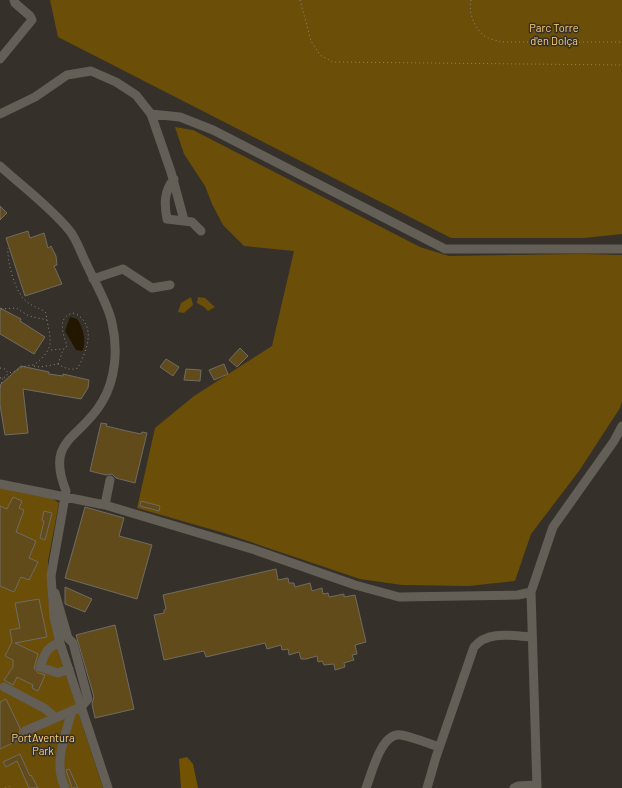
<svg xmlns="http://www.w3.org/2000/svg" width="622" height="788" font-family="Barlow,sans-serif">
	<rect width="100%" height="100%" fill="#35312a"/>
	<path fill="#6b4e07" d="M50 0H622V234L584 238H451L58 37Z
		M175 127 193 130 420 247 449 256 581 254 622 255V401L620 408 579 471 531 534 515 581 469 586 402 585 360 579 224 533 137 508 155 428 194 396 272 346 294 251 244 246 223 225 212 204 205 186 184 154Z
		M191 297 193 305 184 313 178 312 181 303Z
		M198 297 205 298 215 307 208 311 204 307 197 303Z
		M0 488 47 495 59 503 48 561V597L51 618 56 644 103 788H0Z"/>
	<path fill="#735302" d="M187 757 193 764 198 788H181L179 759Z"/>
	<path fill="#241700" d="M70 317 77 319C83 326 87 344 82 351L76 350 65 331Z"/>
	<path fill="#624b1b" stroke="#706c63" d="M0 206 7 213 0 220Z
		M28 231 30 238 44 233 48 248 51 246 56 256 57 265 54 266 62 284 25 296 6 238Z
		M0 308 21 319 20 321 45 337 34 354 0 334Z
		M240 348 248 356 237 367 229 360Z
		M166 359 179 367 173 376 160 367Z
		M224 364 228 374 214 380 209 370Z
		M21 366 49 372V374L63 376V374L89 380 88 388 81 399 23 389 28 433 5 435 0 405V385Z
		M186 369 201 370 200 381 184 380Z
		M101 423 107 424 106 426 127 431 141 434 142 432 147 433 135 483 116 478 112 474 106 475 90 471Z
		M13 497 22 501 19 508 24 510 16 532 36 541 29 558 38 562 29 580 21 577 14 592 0 586V506L7 509Z
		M141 501 160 506 159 511 140 506Z
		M85 507 124 518 119 536 152 545 137 599 65 578Z
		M44 511 52 513 45 540 40 538 44 521 42 520Z
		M276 569 278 580 288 578 289 583H294L295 587 310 583 312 591 322 588 323 594 328 593 329 597 344 594V597L355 595 366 642 355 645 357 654 352 655 354 660 344 663 345 667 335 670 334 664 324 665 322 661 318 662 317 656 306 659H301L299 652 289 655 288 649 282 650 281 645 267 649 265 643 206 657 204 651 164 660 154 615 164 613V610L166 609 163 595Z
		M65 587 92 599 85 612 65 604Z
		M39 599 47 637 15 643 38 654 34 668 38 673 45 675 38 691 32 688 33 685 17 677 13 685 4 680 13 667V660L5 656 12 642 10 630 20 628 15 603Z
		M115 625 134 709 95 718 92 704 94 697 76 635Z
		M6 699 20 728V734L25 737 0 749V702Z
		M20 754 30 776 31 775 38 788H29L17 761 6 767 3 762Z
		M69 769 78 788H72L66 770Z"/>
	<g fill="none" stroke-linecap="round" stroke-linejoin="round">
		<path stroke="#8b8882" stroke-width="1" stroke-dasharray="1 3" stroke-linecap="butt" d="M300 0 311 41 320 55 333 62 622 65
			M471 0C468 11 474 27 483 35 488 39 496 40 501 42H622
			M1 309 16 308 29 316 47 320
			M58 364 63 350
			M34 366 40 367 58 364C65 368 70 371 78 368 87 349 97 327 75 313 56 315 63 334 67 346L64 349 50 350
			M0 368 5 369 8 373C18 372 21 365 34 365 58 346 49 339 46 313 41 308 33 307 27 302 15 293 7 262 8 248
			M0 378 6 377 8 373
			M0 387 3 378
			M5 788 10 786 12 788"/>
		<path stroke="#635f57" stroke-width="9" d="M0 59 32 20 30 16 15 3 14 0
			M0 114 35 97 67 75 91 71 116 82 136 95 151 114 171 172 184 220
			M151 114 180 117 213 130 445 249H622
			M0 166C23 187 49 206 69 230 77 239 81 254 87 265 94 281 109 306 112 323 118 348 116 379 102 402 80 440 45 438 66 491L51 576 54 617 60 643 108 788
			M174 179C164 191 164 204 167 219L192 222 201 231
			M93 279 123 269 152 288 170 285
			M0 484 105 505 255 550 355 585 399 597 518 595 531 592 553 527 614 441 622 426
			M105 505 110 480
			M531 592 537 788
			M60 643C47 645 44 656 40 667L58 673 69 669
			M4 687 44 708 56 718
			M25 731 81 707 88 699 73 643 68 638 55 593
			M65 788C53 763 65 736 72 711
			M366 788C372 773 381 732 401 735 413 737 427 743 439 747
			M427 788 436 757 474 647C488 630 513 636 532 637
			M514 788 518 786 537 785"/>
	</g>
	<g text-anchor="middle" stroke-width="3" stroke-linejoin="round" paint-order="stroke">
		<g font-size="11" fill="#ffd178" stroke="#35312a">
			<text x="554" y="32">Parc Torre<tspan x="554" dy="13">d'en Dolça</tspan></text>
			<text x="43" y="742">PortAventura<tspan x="43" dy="13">Park</tspan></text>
		</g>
	</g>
</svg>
